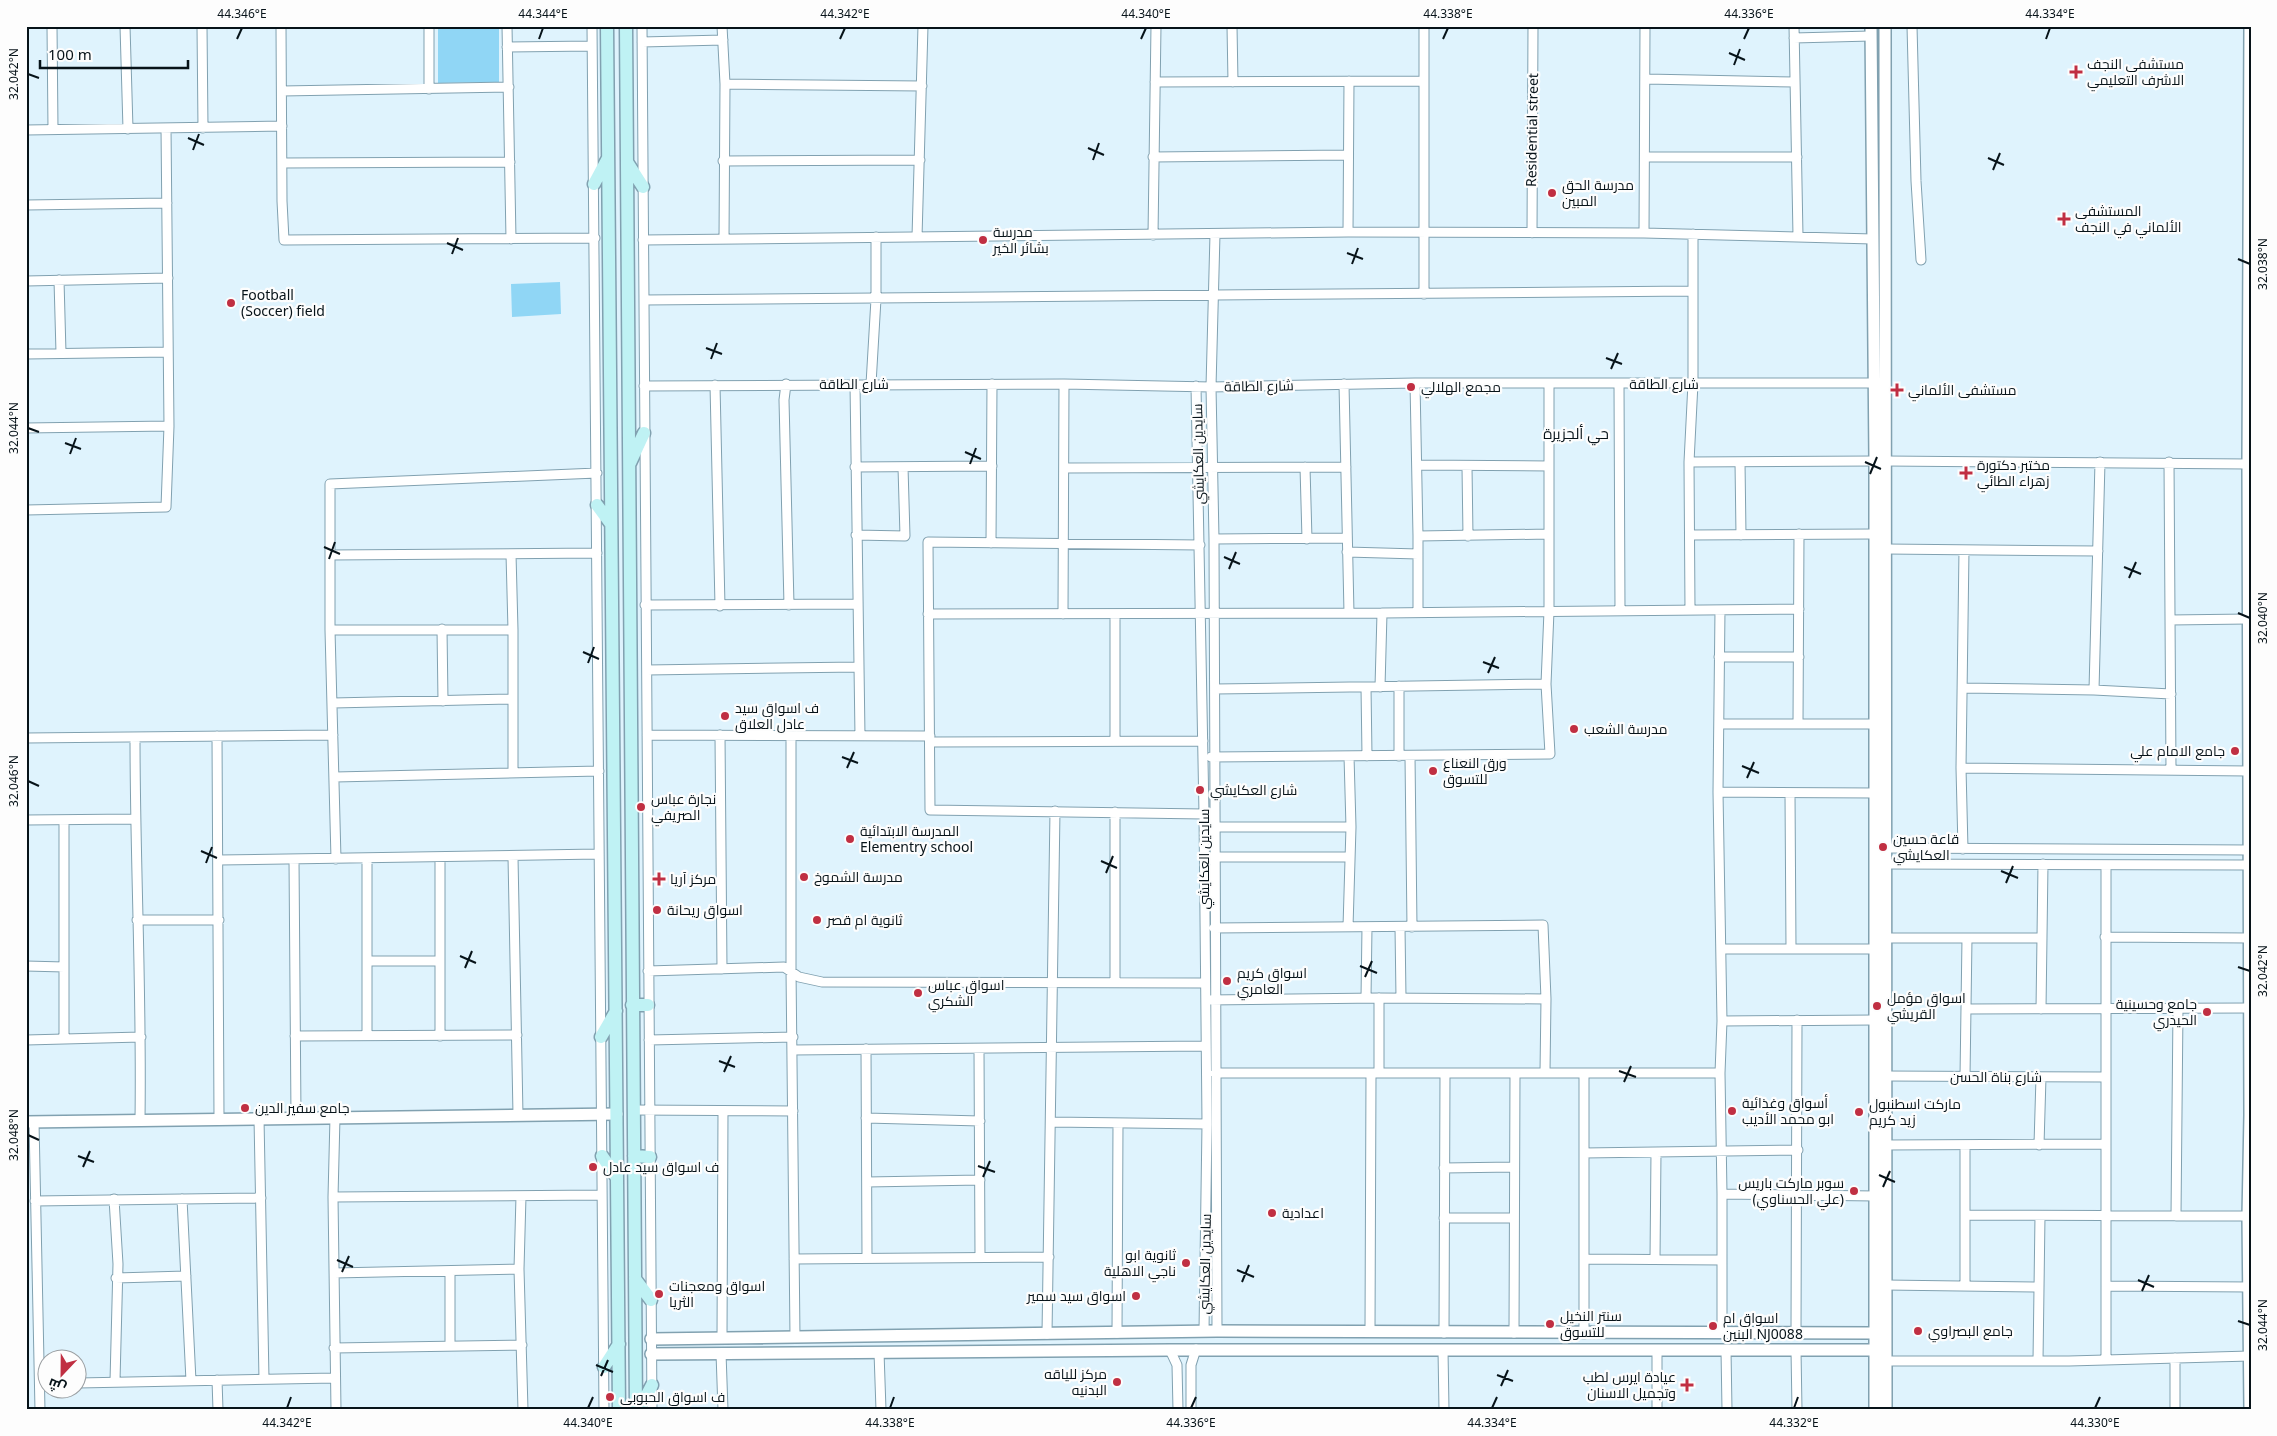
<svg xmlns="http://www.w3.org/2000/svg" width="2277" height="1436" font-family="'Noto Sans',Cairo,sans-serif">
	<rect width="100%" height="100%" fill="#dff3fd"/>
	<path fill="#90d6f5" d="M438 26H499V82L438 83Z
		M560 282 561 314 512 317 511 284Z"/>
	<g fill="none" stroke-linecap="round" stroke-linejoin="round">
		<defs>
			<path id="minor" d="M52 26 53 129
				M125 26 128 129
				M202 26 203 128
				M281 26 282 201 284 240 595 238
				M507 26 511 239
				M592 26 604 1410
				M642 26 652 1410
				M722 26 725 84 724 239
				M1232 26 1233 82
				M1424 26V294
				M1794 26 1798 236
				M1912 26 1916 181 1921 260
				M1794 38 1871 36
				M642 42 723 40
				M507 47 592 46
				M1646 79 1794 82
				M1155 82 1423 81
				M725 84 922 86
				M429 89V26
				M282 91 509 87
				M26 130 282 126
				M1153 157 1348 155
				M1645 157H1797
				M723 161 920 160
				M282 163 510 162
				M26 205 167 203
				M1348 232 1349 81
				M1532 233 1533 26
				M1644 233 1645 26
				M1215 234 1211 387 1214 539 1217 1331
				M1153 235 1156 26
				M917 237 923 26
				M643 240 1348 232 1644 233 1873 239
				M59 280 61 353
				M26 281 168 278
				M644 300 1692 291
				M26 354 168 352
				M1415 383 1418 536V612
				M786 384 784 400 789 605
				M855 384 860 736
				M871 384 876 299V237
				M1344 384 1349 613
				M1619 384 1620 611
				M715 385 720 606
				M644 386 1064 384 1211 387 1415 383H1874
				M1196 386 1204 814 1207 1124 1204 1331
				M26 428 169 426
				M1886 461 2248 464
				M1689 462 1875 461
				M1740 462 1741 535
				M2169 462 2171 769
				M1417 465 1549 466
				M855 467 992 466
				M1305 467 1307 539
				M1467 467 1468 536
				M1064 468 1346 467
				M26 510 166 507 169 426 166 128
				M856 535 905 536 903 467
				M1690 535 1874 534
				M1418 536 1549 534
				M1214 539 1347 538
				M991 543 992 384
				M1200 545 928 542 930 810 1204 814
				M1886 549 2098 551
				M1347 552 1418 554
				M511 554 513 630V773
				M330 555 597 553
				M645 605 857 604
				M1690 610 1689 462 1693 383V234
				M1720 610 1718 792 1722 1021 1720 1073 1722 1194V1333
				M928 614 1382 613 1799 609
				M1063 614 1064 384
				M1115 614V741
				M2170 620 2248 619
				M442 629 443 701
				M330 630H513
				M1719 657H1799
				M647 670 858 667
				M1399 686V756
				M1366 687 1367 756
				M1380 687 1382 613
				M1962 688 2094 690 2171 694
				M1215 689 1546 684
				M2094 690 2100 462
				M333 703 512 699
				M1798 723 1799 534
				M1719 724H1874
				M647 735 930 736
				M720 735 722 969
				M217 736 219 1118
				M791 736V970L795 1337
				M135 737C135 864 142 992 140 1119
				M26 738 333 735
				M930 742 1203 741
				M1410 756 1412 927
				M1211 757 1550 754 1546 684 1549 611V384
				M1961 768 2248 771
				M335 777 599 771
				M1718 792 1875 793
				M1790 793 1791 949
				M26 820 135 819
				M1214 827H1351
				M1886 848 2249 850
				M1963 849 1961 768 1964 550
				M513 857 518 1115
				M1214 857H1350
				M367 858V1035
				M294 859 296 1117
				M336 859 330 630V484L597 473
				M219 860 598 854
				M1886 864 2248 865
				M2106 865V1360
				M137 920H219
				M1348 927 1351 827 1349 756
				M1400 927 1401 998
				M1214 928 1543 925 1546 999 1545 1072
				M2105 937 2249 938
				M1886 938H2042
				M1721 949H1874
				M367 961H440
				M26 966 64 967
				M648 971 784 967 799 977 822 982 1204 983
				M1115 983V812
				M1366 998 1367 927
				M1209 1000 1379 998 1546 999
				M1966 1009 2250 1008
				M2041 1009 2043 864
				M1722 1021 1875 1020
				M295 1036 517 1035
				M440 1036V858
				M64 1039V820
				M26 1040 141 1037
				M649 1040 793 1037
				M866 1049 867 1258
				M979 1049 980 1257
				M793 1050 1205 1046
				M1215 1073H1720
				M1379 1073V998
				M1886 1076 2106 1077
				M1965 1077 1967 938
				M633 1110 793 1111
				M335 1117 333 1197 336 1410
				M259 1118 264 1379
				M866 1118 980 1121
				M34 1122 40 1410
				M1051 1122 1207 1124
				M1886 1145 2106 1144
				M2039 1145 2041 1077
				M1584 1153 1798 1150
				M1444 1168 1514 1167
				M867 1182 980 1180
				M1722 1194 1875 1196
				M521 1196 519 1269 523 1410
				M333 1197 602 1195
				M114 1199 118 1264 115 1381
				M182 1199 191 1381
				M35 1201 261 1198
				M1965 1215 2248 1216
				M2176 1216 2178 1008
				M1444 1218H1514
				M794 1259 1049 1257
				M1584 1259 1722 1260
				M1655 1259 1656 1152
				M450 1271V1346
				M334 1273 519 1269
				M116 1278 186 1276
				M1886 1285 2039 1287
				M1965 1286V1145
				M2106 1286 2250 1287
				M1370 1332 1371 1073
				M1117 1333 1118 1123
				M1444 1333 1445 1073
				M1514 1333 1515 1073
				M1796 1333 1797 1020
				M1047 1334 1055 811
				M1584 1334V1073
				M722 1338 723 1111
				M334 1348 522 1345
				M1170 1350 1177 1365 1178 1410
				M1443 1350 1444 1410
				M1726 1350 1727 1410
				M1796 1350 1797 1410
				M879 1352 881 1410
				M721 1353 723 1410
				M1886 1361H2069L2250 1356
				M2038 1361 2040 1216
				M217 1380 218 1410
				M78 1383 335 1378
				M1191 1410V1365L1196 1349
				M1657 1410V1350
				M2175 1410V1358"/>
			<path id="tertiary" d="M1871 26 1875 461V1410
				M1885 26 1886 1410
				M2250 26 2248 464 2250 1115 2248 1216 2250 1410
				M26 1122 617 1114
				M651 1339 1217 1331 1875 1333
				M651 1354 1170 1350H1874"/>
			<path id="secondary" d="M607 26 619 1410
				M626 26 636 1410
				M627 162 643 187
				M594 184 608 158
				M630 463 644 433
				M597 505 611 524
				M632 1005H648
				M601 1037 616 1011
				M602 1156 617 1178
				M634 1156 650 1157
				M635 1279 651 1300
				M604 1367 619 1344
				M639 1410 652 1385"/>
		</defs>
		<use href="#minor" stroke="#81a1b0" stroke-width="11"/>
		<use href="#tertiary" stroke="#81a1b0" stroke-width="14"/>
		<use href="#secondary" stroke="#81a1b0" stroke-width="15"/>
		<use href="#minor" stroke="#fff" stroke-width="9"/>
		<use href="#tertiary" stroke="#fff" stroke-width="11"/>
		<use href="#secondary" stroke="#bff2f4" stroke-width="12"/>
	</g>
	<path fill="none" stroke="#071319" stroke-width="2" d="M237 39 242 28M539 39 543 28M840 39 845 28M1141 39 1146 28M1443 39 1448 28M1744 39 1749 28M2046 39 2050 28M1729 53 1745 60M1734 65 1740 49M28 74 39 78M188 138 204 145M1088 148 1104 155M193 150 199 134M1988 158 2004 165M1093 160 1099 143M1993 170 2000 153M447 243 463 250M1347 253 1363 259M452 254 458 238M2238 259 2250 264M1352 264 1358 248M706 348 722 354M1606 358 1622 364M711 359 717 343M1611 369 1618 353M28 428 39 432M65 443 81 449M965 452 981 459M70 454 76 438M1865 462 1881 469M970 464 976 448M1870 474 1877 457M324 547 340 554M1224 557 1240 564M329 559 335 542M2124 567 2141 574M1229 569 1236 552M2129 578 2136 562M2238 613 2250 618M583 652 599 659M1483 662 1499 668M588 663 594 647M1488 673 1495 657M842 757 858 763M1742 766 1759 773M847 768 854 752M1747 778 1754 762M28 781 39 786M201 851 217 858M1101 861 1117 868M206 863 212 847M2001 871 2018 878M1106 873 1113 856M2006 883 2013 866M460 956 476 963M1360 966 1377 973M2238 967 2250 971M465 968 472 951M1365 977 1372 961M719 1061 735 1067M1619 1071 1636 1077M724 1072 731 1056M1624 1082 1631 1066M28 1135 39 1140M78 1156 94 1162M978 1166 995 1172M83 1167 90 1151M1879 1175 1895 1182M983 1177 990 1161M1883 1187 1890 1171M337 1260 353 1267M1237 1270 1254 1277M342 1272 349 1256M2138 1280 2154 1287M1242 1282 1249 1265M2142 1291 2149 1275M2238 1321 2250 1325M596 1365 613 1372M1497 1375 1513 1381M601 1376 608 1360M1501 1386 1508 1370M287 1408 291 1397M588 1408 593 1397M890 1408 894 1397M1191 1408 1196 1397M1492 1408 1497 1397M1794 1408 1798 1397M2095 1408 2100 1397"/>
	<g fill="#c02f42" stroke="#fdfdfd" stroke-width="2">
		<path d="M2073.5 64.5h5v5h5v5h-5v5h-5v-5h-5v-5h5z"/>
		<circle cx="1552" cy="193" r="5"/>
		<path d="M2061.5 211.5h5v5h5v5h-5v5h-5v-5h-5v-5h5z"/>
		<circle cx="983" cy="240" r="5"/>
		<circle cx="231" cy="303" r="5"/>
		<circle cx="1411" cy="387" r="5"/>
		<path d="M1894.5 382.5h5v5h5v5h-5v5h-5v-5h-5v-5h5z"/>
		<path d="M1963.5 465.5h5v5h5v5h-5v5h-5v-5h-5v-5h5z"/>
		<circle cx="725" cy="716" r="5"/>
		<circle cx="1574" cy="729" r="5"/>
		<circle cx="2235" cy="751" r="5"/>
		<circle cx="1433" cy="771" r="5"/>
		<circle cx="1200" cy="790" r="5"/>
		<circle cx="641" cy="807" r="5"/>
		<circle cx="850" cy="839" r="5"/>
		<circle cx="1883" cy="847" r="5"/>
		<circle cx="804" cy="877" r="5"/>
		<path d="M656.5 871.5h5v5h5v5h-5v5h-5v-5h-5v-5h5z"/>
		<circle cx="657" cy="910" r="5"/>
		<circle cx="817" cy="920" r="5"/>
		<circle cx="1227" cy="981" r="5"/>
		<circle cx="918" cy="993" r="5"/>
		<circle cx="1877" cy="1006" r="5"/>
		<circle cx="2207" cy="1012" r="5"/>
		<circle cx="245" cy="1108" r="5"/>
		<circle cx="1732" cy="1111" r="5"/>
		<circle cx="1859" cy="1112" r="5"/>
		<circle cx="593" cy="1167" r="5"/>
		<circle cx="1854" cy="1191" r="5"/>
		<circle cx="1272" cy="1213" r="5"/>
		<circle cx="1186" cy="1263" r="5"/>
		<circle cx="659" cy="1294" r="5"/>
		<circle cx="1136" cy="1296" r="5"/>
		<circle cx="1550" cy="1324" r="5"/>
		<circle cx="1713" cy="1326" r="5"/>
		<circle cx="1918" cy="1331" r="5"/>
		<circle cx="1117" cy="1382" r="5"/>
		<path d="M1684.5 1377.5h5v5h5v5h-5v5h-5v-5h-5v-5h5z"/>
		<circle cx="610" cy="1397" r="5"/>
	</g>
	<g text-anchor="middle" stroke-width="4.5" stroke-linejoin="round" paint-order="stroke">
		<g font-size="14" fill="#071319" stroke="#fdfdfd" text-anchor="start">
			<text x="2087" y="69">مستشفى النجف<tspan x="2087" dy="16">الاشرف التعليمي</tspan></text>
			<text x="1562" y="190">مدرسة الحق<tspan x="1562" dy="16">المبين</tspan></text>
			<text x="2075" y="216">المستشفى<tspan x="2075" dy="16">الألماني في النجف</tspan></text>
			<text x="993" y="237">مدرسة<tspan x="993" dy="16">بشائر الخير</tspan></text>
			<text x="241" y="300">Football<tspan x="241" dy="16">(Soccer) field</tspan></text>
			<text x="1421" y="392">مجمع الهلالي</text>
			<text x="1908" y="395">مستشفى الألماني</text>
			<text x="1977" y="470">مختبر دكتورة<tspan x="1977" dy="16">زهراء الطائي</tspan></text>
			<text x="735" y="713">ف اسواق سيد<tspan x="735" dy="16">عادل العلاق</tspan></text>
			<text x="1584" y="734">مدرسة الشعب</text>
			<text x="2225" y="756" text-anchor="end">جامع الامام علي</text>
			<text x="1443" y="768">ورق النعناع<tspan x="1443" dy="16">للتسوق</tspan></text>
			<text x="1210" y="795">شارع العكايشي</text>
			<text x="651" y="804">نجارة عباس<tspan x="651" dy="16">الصريفي</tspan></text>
			<text x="860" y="836">المدرسة الابتدائية<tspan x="860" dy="16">Elementry school</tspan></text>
			<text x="1893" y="844">قاعة حسين<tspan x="1893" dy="16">العكايشي</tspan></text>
			<text x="814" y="882">مدرسة الشموخ</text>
			<text x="670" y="884">مركز آريا</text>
			<text x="667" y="915">اسواق ريحانة</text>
			<text x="827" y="925">ثانوية ام قصر</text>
			<text x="1237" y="978">اسواق كريم<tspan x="1237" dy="16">العامري</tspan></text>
			<text x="928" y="990">اسواق عباس<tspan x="928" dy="16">الشكري</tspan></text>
			<text x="1887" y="1003">اسواق مؤمل<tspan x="1887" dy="16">القريشي</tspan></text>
			<text x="2197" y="1009" text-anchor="end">جامع وحسينية<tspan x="2197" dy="16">الحيدري</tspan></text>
			<text x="1742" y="1108">أسواق وغذائية<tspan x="1742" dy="16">ابو محمد الأديب</tspan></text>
			<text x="1869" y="1109">ماركت اسطنبول<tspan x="1869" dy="16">زيد كريم</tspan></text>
			<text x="255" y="1113">جامع سفير الدين</text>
			<text x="603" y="1172">ف اسواق سيد عادل</text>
			<text x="1844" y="1188" text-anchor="end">سوبر ماركت باريس<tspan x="1844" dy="16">(علي الحسناوي)</tspan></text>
			<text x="1282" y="1218">اعدادية</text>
			<text x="1176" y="1260" text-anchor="end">ثانوية ابو<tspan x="1176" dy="16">ناجي الاهلية</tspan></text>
			<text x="669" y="1291">اسواق ومعجنات<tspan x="669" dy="16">الثريا</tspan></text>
			<text x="1126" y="1301" text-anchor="end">اسواق سيد سمير</text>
			<text x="1560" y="1321">سنتر النخيل<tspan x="1560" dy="16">للتسوق</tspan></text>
			<text x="1723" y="1323">اسواق ام<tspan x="1723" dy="16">البنين NJ0088</tspan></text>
			<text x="1928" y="1336">جامع البصراوي</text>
			<text x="1107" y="1379" text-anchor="end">مركز للياقه<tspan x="1107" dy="16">البدنيه</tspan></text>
			<text x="1676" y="1382" text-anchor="end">عيادة ايرس لطب<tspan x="1676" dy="16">وتجميل الاسنان</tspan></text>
			<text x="620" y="1402">ف اسواق الحبوبي</text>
		</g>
		<g font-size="14" fill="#071319" stroke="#fdfdfd">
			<text transform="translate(1532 130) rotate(-89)" y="5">Residential street</text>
			<text x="854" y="389">شارع الطاقة</text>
			<text x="1664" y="389">شارع الطاقة</text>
			<text transform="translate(1259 386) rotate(-1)" y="5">شارع الطاقة</text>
			<text transform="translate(1198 454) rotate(-91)" y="5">سايدين العكايشي</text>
			<text transform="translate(1204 859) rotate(-90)" y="5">سايدين العكايشي</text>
			<text x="1996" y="1082">شارع بناة الحسن</text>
			<text transform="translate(1205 1264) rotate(-89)" y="5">سايدين العكايشي</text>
		</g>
		<g font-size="15" fill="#071319" stroke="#fdfdfd">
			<text x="1576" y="439">حي ألجزيرة</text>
		</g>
	</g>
	<rect width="2277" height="1436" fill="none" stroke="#fdfdfd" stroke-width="55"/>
	<g transform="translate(62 1374) rotate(202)"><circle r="24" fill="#fdfdfd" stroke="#9b9fa2"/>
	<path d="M0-4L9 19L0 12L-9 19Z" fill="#c02f42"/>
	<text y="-8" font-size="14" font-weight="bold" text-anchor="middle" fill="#071319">ش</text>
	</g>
	<path d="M40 60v8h148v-8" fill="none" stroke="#071319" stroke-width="2.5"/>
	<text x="48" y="60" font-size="15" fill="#071319" stroke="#fdfdfd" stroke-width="4" paint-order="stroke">100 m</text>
	<rect x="28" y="28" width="2222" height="1380" fill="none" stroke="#071319" stroke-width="2"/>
	<g font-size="12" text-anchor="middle" fill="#071319">
		<text x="242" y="18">44.346°E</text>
		<text x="543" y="18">44.344°E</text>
		<text x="845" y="18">44.342°E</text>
		<text x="1146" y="18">44.340°E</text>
		<text x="1448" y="18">44.338°E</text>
		<text x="1749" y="18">44.336°E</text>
		<text x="2050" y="18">44.334°E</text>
		<text transform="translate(14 74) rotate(-90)" y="4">32.042°N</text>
		<text transform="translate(2263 264) rotate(-90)" y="4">32.038°N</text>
		<text transform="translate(14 428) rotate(-90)" y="4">32.044°N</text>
		<text transform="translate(2263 618) rotate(-90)" y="4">32.040°N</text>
		<text transform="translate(14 781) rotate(-90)" y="4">32.046°N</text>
		<text transform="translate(2263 971) rotate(-90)" y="4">32.042°N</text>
		<text transform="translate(14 1135) rotate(-90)" y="4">32.048°N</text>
		<text transform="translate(2263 1325) rotate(-90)" y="4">32.044°N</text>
		<text x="287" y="1427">44.342°E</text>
		<text x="588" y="1427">44.340°E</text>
		<text x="890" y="1427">44.338°E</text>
		<text x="1191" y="1427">44.336°E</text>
		<text x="1492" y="1427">44.334°E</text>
		<text x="1794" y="1427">44.332°E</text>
		<text x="2095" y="1427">44.330°E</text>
	</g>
</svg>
